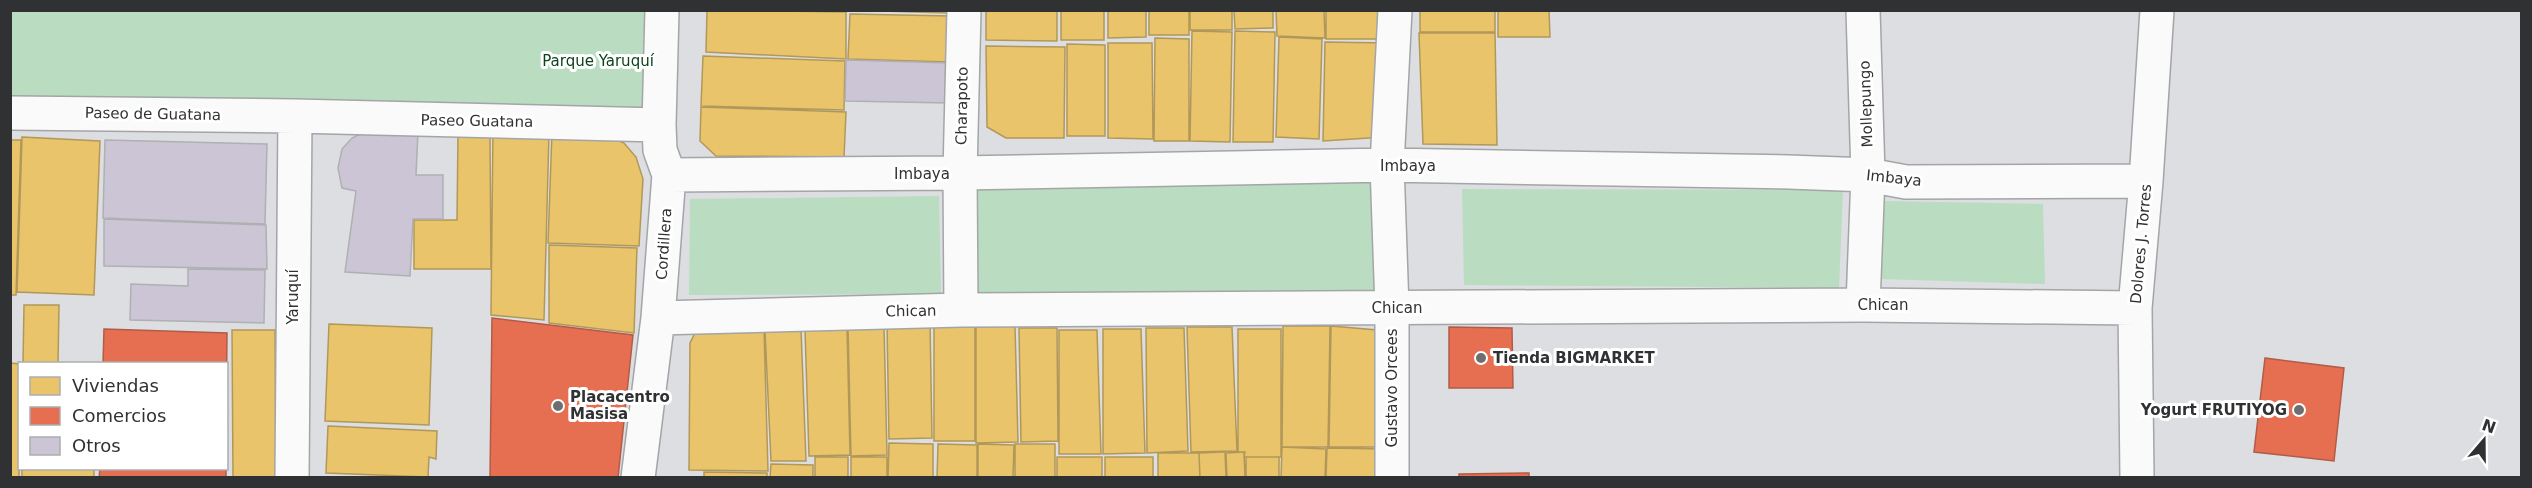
<svg xmlns="http://www.w3.org/2000/svg" width="2532" height="488" font-family="'DejaVu Sans',sans-serif">
	<rect width="100%" height="100%" fill="#dcdee1"/>
	<path fill="#badcc1" d="M10 11H652L650 112 11 98Z
		M978 179 1375 180V295L976 297Z
		M1462 189 1843 190 1839 288 1464 285Z
		M939 196 941 294 689 295 690 199Z
		M1882 201 2043 204 2045 284 1881 279Z"/>
	<path fill="#e9c46a" stroke="#b1985a" stroke-width="1.5" d="M707 10 846 12V59L706 52Z
		M847 10H947V13Z
		M986 10H1057V41L986 40Z
		M1061 10H1104V40H1061Z
		M1108 10H1146V37L1108 38Z
		M1149 10H1189V35H1149Z
		M1190 10H1232V30H1190Z
		M1234 10H1273V28L1235 29Z
		M1276 10H1324L1325 38 1277 36Z
		M1326 10H1388V39H1326Z
		M1420 10H1495V32H1420Z
		M1498 10H1549L1550 37H1498Z
		M850 14 950 16 949 62 848 59Z
		M1192 31 1232 32 1230 142 1190 141Z
		M1235 31 1275 32 1273 142H1233Z
		M1419 33H1495L1497 145 1423 144Z
		M1279 37 1322 39 1319 139 1276 137Z
		M1155 38 1189 39V141H1154Z
		M1325 42 1387 43 1384 137 1323 141Z
		M1108 43H1152L1153 139 1108 138Z
		M1067 44 1105 45V136H1067Z
		M986 46 1065 47 1064 138H1006L987 127Z
		M703 56 845 61 844 110 701 106Z
		M701 107 846 112 844 157 716 156 700 141Z
		M493 129 549 133 544 320 491 315Z
		M552 132 611 137 624 143 636 157 643 179 639 246 548 243Z
		M490 134 491 269H414V220H457L458 135Z
		M22 137 100 141 94 295 17 292Z
		M10 140H21L16 295H10Z
		M549 245 637 248 634 333 549 323Z
		M24 305H59L58 364H23Z
		M887 323H930L932 438 889 439Z
		M329 324 432 328 429 425 325 421Z
		M884 326 887 455 851 456 848 327Z
		M934 326H975V441H934Z
		M976 326H1015L1018 442 976 443Z
		M1283 326H1330L1328 447H1282Z
		M1331 326 1377 330 1383 447H1329Z
		M1187 327H1232L1237 451 1191 452Z
		M847 328 850 455 809 456 805 329Z
		M1019 328H1057L1058 441 1021 442Z
		M1146 328H1184L1188 451 1147 453Z
		M764 329 768 471 689 470 690 343 695 333Z
		M801 329 806 461H771L765 331Z
		M1103 329H1141L1145 453 1103 454Z
		M1238 329H1281V457H1244L1245 452H1238Z
		M232 330H275L276 478H233Z
		M1059 330H1097L1101 454H1059Z
		M10 363 20 364 19 478H10Z
		M328 426 437 431 436 459 429 457 428 477 326 473Z
		M889 443 933 444V478H888Z
		M938 444 977 445V478H937Z
		M978 444 1014 445 1013 478H978Z
		M1015 444H1055V478H1015Z
		M1282 447 1326 449 1325 478H1281Z
		M1327 448 1385 449V478H1326Z
		M1225 452 1226 478H1200L1199 453Z
		M1244 452 1245 478H1227L1226 453Z
		M1158 453H1199L1200 478H1158Z
		M815 457H848V478H815Z
		M851 457H887V478H851Z
		M1057 457H1102V478H1057Z
		M1105 457H1153V478H1105Z
		M1246 457H1279V478H1246Z
		M771 464 813 465V478H770Z
		M22 468H94V478H22Z
		M704 472 767 473V478H704Z"/>
	<path fill="#e76f51" stroke="#b05c48" stroke-width="1.5" d="M492 318 633 335 618 478H490Z
		M1449 327 1512 328 1513 388H1449Z
		M104 329 227 333 226 423V364H103Z
		M2265 358 2344 368 2334 461 2254 452Z
		M100 468H226V478H99Z
		M1529 473V478H1459V474Z"/>
	<path fill="#ccc5d5" stroke="#afb0b2" stroke-width="1.5" d="M846 60 949 63V103L845 101Z
		M368 130 418 132 416 175H443V219H413L410 276 345 272 356 191 342 188 338 168 342 149 352 138Z
		M105 140 267 144 265 224 103 218Z
		M104 219 266 225 267 269 104 266Z
		M188 269 265 270 264 323 130 320 131 284 188 286Z"/>
	<g fill="none" stroke-linecap="round" stroke-linejoin="round">
		<defs>
			<path id="minor" d="M10 113 295 116 659 125
				M669 175 960 173 1387 165 1789 172 1868 175 1906 182 2146 181
				M1863 305 1868 175 1863 10
				M961 310 960 173 964 10
				M658 318 961 310 1863 305 2135 308
				M292 478 295 116
				M638 478 658 318 669 175 660 150 659 125 662 10
				M1392 478V308L1387 165 1395 10
				M2137 478 2135 308 2146 181 2157 10"/>
		</defs>
		<use href="#minor" stroke="#a3a5a7" stroke-width="36"/>
		<use href="#minor" stroke="#fafafa" stroke-width="33"/>
	</g>
	<g fill="#6c6e70" stroke="#fff" stroke-width="2">
		<circle cx="1481" cy="358" r="6"/>
		<circle cx="558" cy="406" r="6"/>
		<circle cx="2299" cy="410" r="6"/>
	</g>
	<g text-anchor="middle" stroke-width="6" stroke-linejoin="round" paint-order="stroke">
		<g font-size="15" fill="#0d431b" stroke="#fff">
			<text x="598" y="66">Parque Yaruquí</text>
		</g>
		<g font-size="15" fill="#2f3133" stroke="#fff">
			<text transform="translate(1866 104) rotate(-92)" y="5">Mollepungo</text>
			<text transform="translate(962 106) rotate(-89)" y="5">Charapoto</text>
			<text transform="translate(153 114) rotate(1)" y="5">Paseo de Guatana</text>
			<text transform="translate(477 121) rotate(1)" y="5">Paseo Guatana</text>
			<text x="1408" y="171">Imbaya</text>
			<text x="922" y="179">Imbaya</text>
			<text transform="translate(1894 178) rotate(6)" y="5">Imbaya</text>
			<text transform="translate(664 244) rotate(-86)" y="5">Cordillera</text>
			<text transform="translate(2141 244) rotate(-85)" y="5">Dolores J. Torres</text>
			<text transform="translate(293 297) rotate(-90)" y="5">Yaruquí</text>
			<text x="1883" y="310">Chican</text>
			<text x="1397" y="313">Chican</text>
			<text transform="translate(911 311) rotate(-1)" y="5">Chican</text>
			<text transform="translate(1392 388) rotate(-90)" y="5">Gustavo Orcees</text>
		</g>
		<g font-size="15" font-weight="bold" fill="#2f3133" stroke="#fff" text-anchor="start">
			<text x="1493" y="363">Tienda BIGMARKET</text>
			<text x="570" y="402">Placacentro<tspan x="570" dy="17">Masisa</tspan></text>
			<text x="2287" y="415" text-anchor="end">Yogurt FRUTIYOG</text>
		</g>
	</g>
	<rect width="2532" height="488" fill="none" stroke="#2f3133" stroke-width="24"/>
	<rect x="18" y="362" width="210" height="108" fill="#ffffff" stroke="#acadad" stroke-width="1.5"/>
	<rect x="30" y="377" width="30" height="18" fill="#e9c46a" stroke="#acadad" stroke-width="1.5"/>
	<text x="72" y="392" font-size="18" fill="#2f3133">Viviendas</text>
	<rect x="30" y="407" width="30" height="18" fill="#e76f51" stroke="#acadad" stroke-width="1.5"/>
	<text x="72" y="422" font-size="18" fill="#2f3133">Comercios</text>
	<rect x="30" y="437" width="30" height="18" fill="#ccc5d5" stroke="#acadad" stroke-width="1.5"/>
	<text x="72" y="452" font-size="18" fill="#2f3133">Otros</text>
	<g transform="translate(2484 440) rotate(20)" stroke="#ffffff" stroke-width="4.5" paint-order="stroke">
	<path d="M0-4.5L10 22L0 15L-10 22Z" fill="#2f3133"/>
	<text y="-9" font-size="16" font-weight="bold" text-anchor="middle" fill="#2f3133">N</text>
	</g>
</svg>
